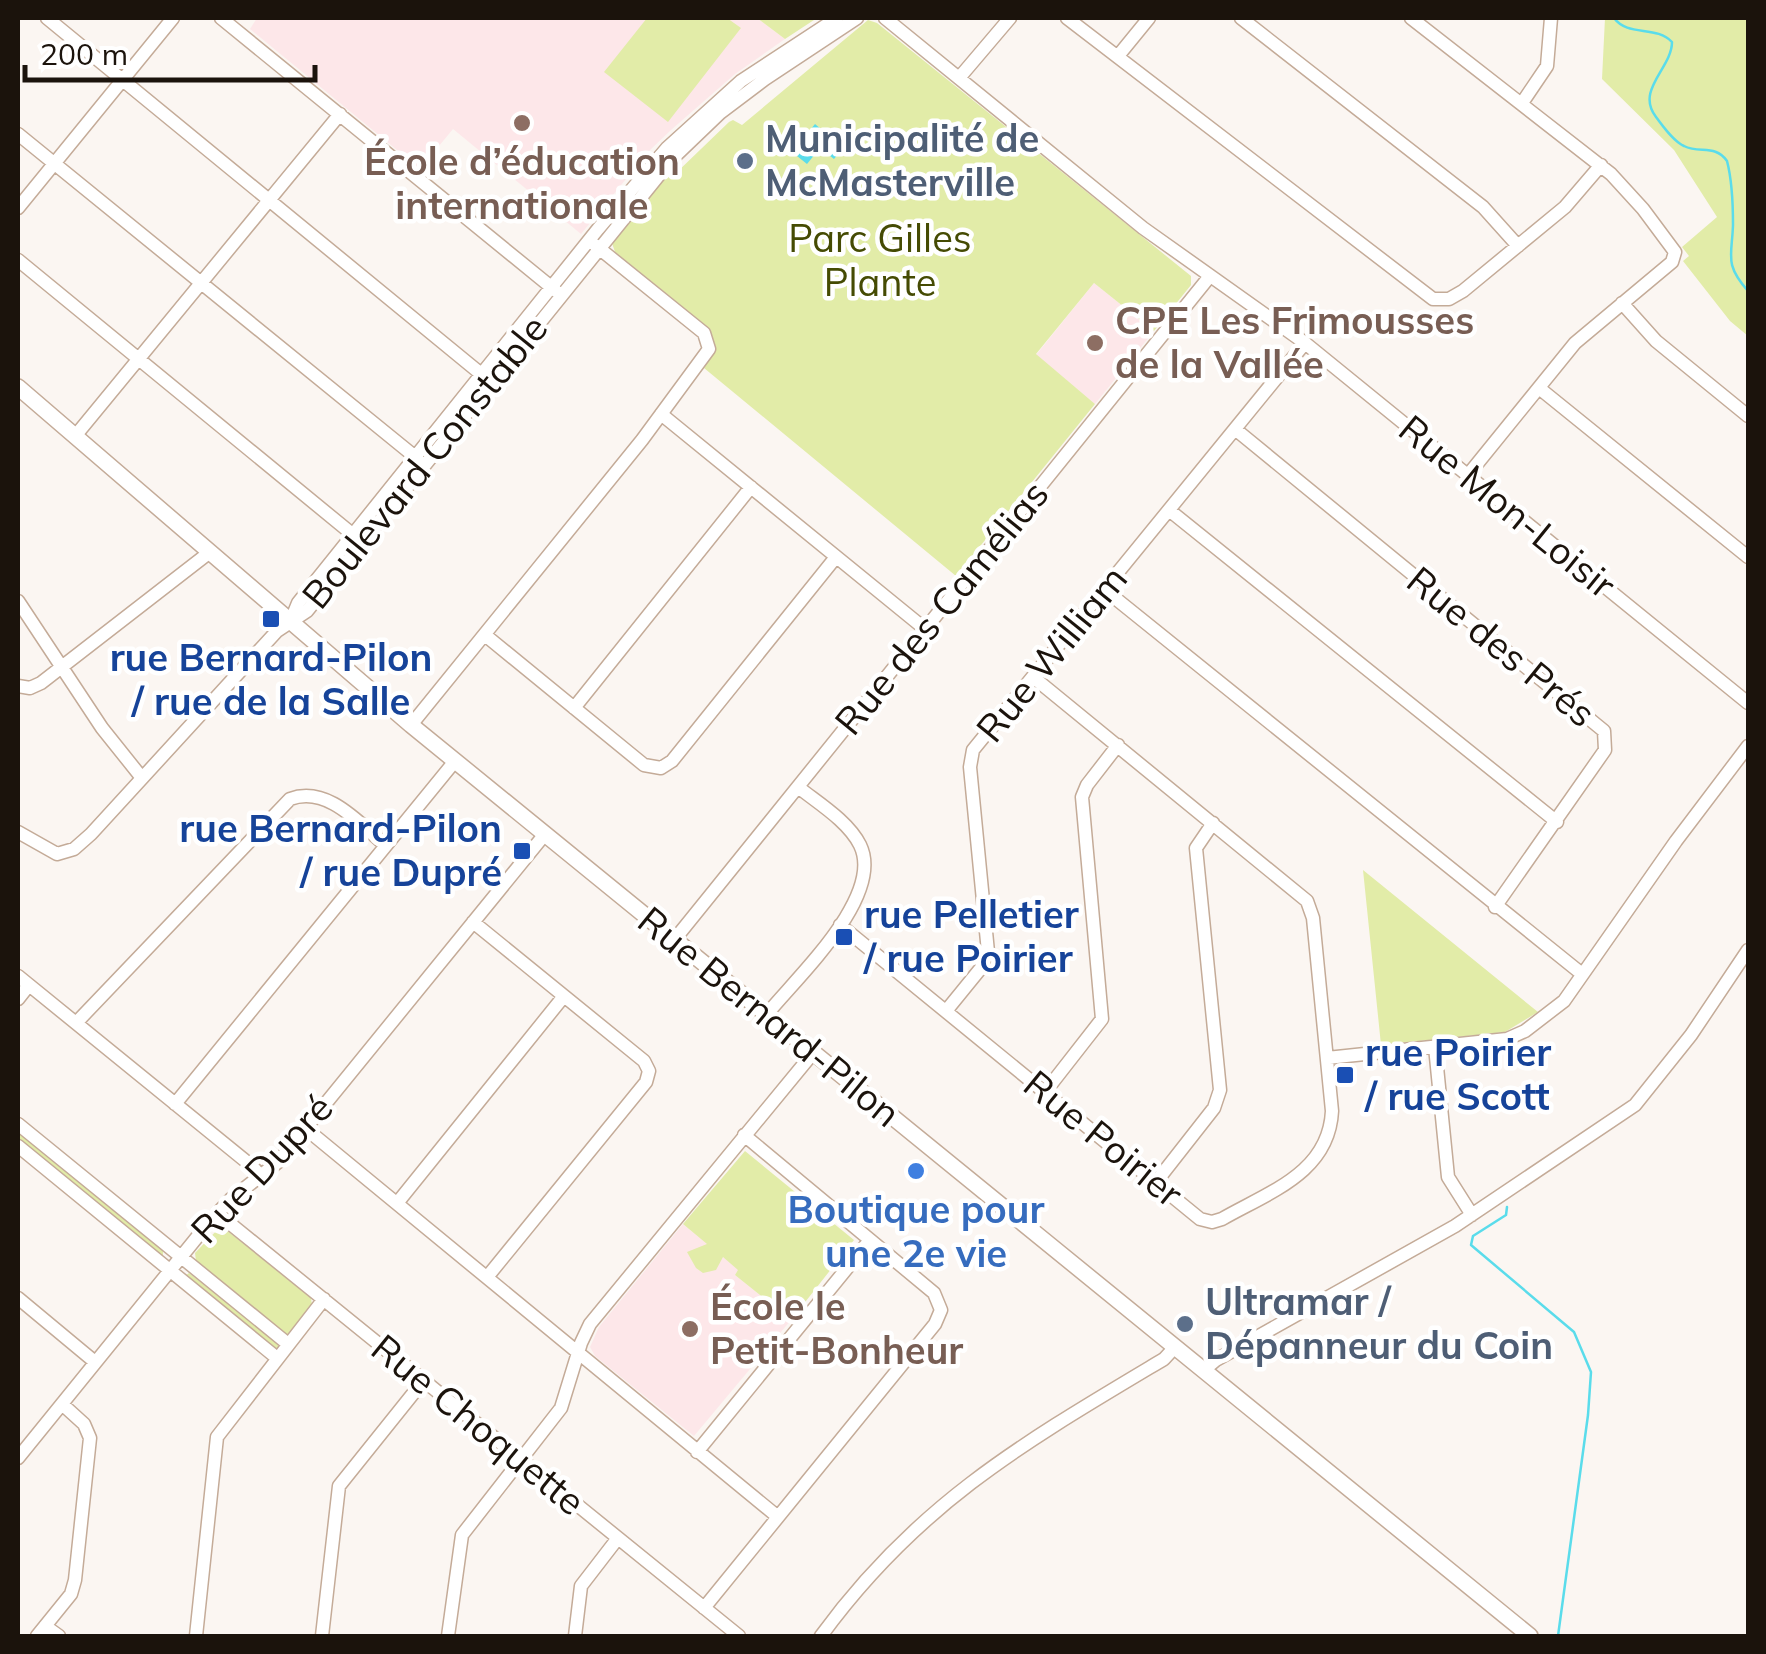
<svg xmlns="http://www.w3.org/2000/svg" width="1766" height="1654" font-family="Mulish,sans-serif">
	<rect width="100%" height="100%" fill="#fbf6f2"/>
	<path fill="#fde7e9" d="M257 18H757L785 39 735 74 671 130 649 151 581 234 453 129 420 169 250 29Z
		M1094 283 1154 331 1095 404 1036 355Z
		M683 1224 739 1270 735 1275 791 1320 694 1436 595 1356 590 1347 599 1327Z"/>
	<path fill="#e2eca8" d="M647 18H727L741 28 668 122 604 72Z
		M757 18H817L785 39Z
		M1605 18H1748V336L1730 321 1683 261 1689 256 1682 247 1717 217 1674 150 1602 79Z
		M868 20 877 23 1191 276V285L1154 331 1094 283 1036 354 1095 404 956 576 704 368 716 348 710 329 615 252 612 243 664 179 674 175 729 122 733 120 742 125Z
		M1363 870 1538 1012 1505 1032 1381 1045Z
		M18 1131 163 1250V1257L18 1143Z
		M745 1151 854 1240 791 1320 735 1275 738 1270 723 1257 716 1270 703 1273 696 1268 687 1252 707 1244 683 1224Z
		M219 1228 225 1229 311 1298 312 1305 288 1334H284L196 1261 195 1253Z
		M189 1273 277 1342 279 1348 276 1350 185 1276Z"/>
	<path fill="#5adceb" d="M815 124 843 148 834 159 820 148 807 164 792 152Z"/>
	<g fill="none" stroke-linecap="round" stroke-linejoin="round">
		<path stroke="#5adceb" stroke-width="2.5" d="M1614 18C1628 37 1656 25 1672 42 1672 68 1635 90 1656 117 1663 126 1673 141 1684 146 1700 154 1715 144 1727 161 1732 180 1733 205 1733 225 1732 256 1724 264 1748 291
			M1507 1207 1506 1215 1473 1236 1471 1245 1574 1332 1591 1372 1588 1415 1558 1636"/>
		<defs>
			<path id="minor" d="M47 18 486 378
				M221 18 556 291
				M885 18 1143 228 1305 343 1748 703
				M1067 18 1433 299H1449L1463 291 1565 207 1601 165
				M1241 18 1483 207 1518 246
				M1411 18 1611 174 1643 209 1675 252 1672 262 1575 343 1468 475
				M1118 56 1149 18
				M959 78 1010 18
				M1522 103 1547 66 1551 18
				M18 134 419 460
				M18 208 173 18
				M18 260 357 538
				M1622 303 1656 341 1748 416
				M1539 388 1748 557
				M661 414 925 629
				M1235 429 1604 731 1605 750 1495 907
				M76 435 340 114
				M1169 510 1557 822
				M1105 590 1582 974
				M18 601 102 728 142 778
				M291 620 298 603 598 229 667 148 741 81 837 18
				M485 635 644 765 661 768 672 761 836 557
				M18 686 30 688 41 683 210 552
				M574 708 751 487
				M411 725 642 440 709 349 704 333 595 245
				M18 832 57 854 74 849 91 834 277 631 307 611 672 159 720 113 765 79 857 18
				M473 922 644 1061 649 1071 646 1082 488 1276
				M840 925 1200 1219 1212 1222 1222 1219C1269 1192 1329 1173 1332 1111L1313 918 1307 901 1033 677
				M675 939 1210 276
				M18 976 253 1167 261 1177
				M18 999 29 985
				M946 1011 981 968 988 952 970 767 973 750 1305 343
				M767 1014C797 977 885 896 860 845 848 821 818 803 798 787
				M76 1023 290 799C327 785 359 823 385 845
				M1435 1047 1448 1177 1472 1215
				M1327 1058 1507 1039 1525 1031 1564 1001 1676 841 1748 746
				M1045 1092 1102 1019 1082 797 1087 785 1118 745
				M175 1104 455 761
				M18 1124 288 1344
				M305 1128 778 1517
				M18 1146 277 1358
				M1156 1182 1214 1108 1220 1090 1196 848 1213 823
				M398 1202 564 996
				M217 1213 739 1636
				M18 1298 95 1362
				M1204 1370 1216 1360 1455 1226 1635 1105 1691 1035 1748 950
				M697 1452 870 1240
				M18 1458 211 1220 231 1199 278 1162 545 834
				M704 1608 935 1324 941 1310 934 1293 744 1135
				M45 1626 59 1636
				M37 1636 71 1594 75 1580 90 1438 84 1424 62 1404
				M196 1636 217 1437 324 1299
				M322 1636 339 1486 424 1380
				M448 1636 462 1535 561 1408 581 1343 590 1324 813 1053
				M575 1636 581 1586 618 1538
				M821 1636C918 1503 1025 1442 1164 1359L1175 1347"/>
			<path id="major" d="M18 387 411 725 1530 1636"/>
		</defs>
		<use href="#minor" stroke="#c4ab98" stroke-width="15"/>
		<use href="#major" stroke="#c4ab98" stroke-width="18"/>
		<use href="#minor" stroke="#fff" stroke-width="12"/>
		<use href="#major" stroke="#fff" stroke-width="15"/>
	</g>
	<g fill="#8d6e63" stroke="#fff" stroke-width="4">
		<circle cx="522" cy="123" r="10"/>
		<circle cx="1095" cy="343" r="10"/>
		<circle cx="690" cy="1329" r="10"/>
	</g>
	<g fill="#5c6f8a" stroke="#fff" stroke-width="4">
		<circle cx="745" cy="161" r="10"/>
		<circle cx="1185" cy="1324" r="10"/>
	</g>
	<g fill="#1a4fb4" stroke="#fff" stroke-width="4">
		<rect x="261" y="609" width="20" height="20" rx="5"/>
		<rect x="512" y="841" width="20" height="20" rx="5"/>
		<rect x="834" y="927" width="20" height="20" rx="5"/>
		<rect x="1335" y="1065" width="20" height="20" rx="5"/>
	</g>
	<circle fill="#3f7fe0" stroke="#fff" stroke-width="4" cx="916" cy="1171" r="10"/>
	<g text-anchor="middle" stroke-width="9" stroke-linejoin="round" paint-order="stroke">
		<g font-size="38" font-weight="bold" fill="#4e5e75" stroke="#fff" text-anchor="start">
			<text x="765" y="152">Municipalité de<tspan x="765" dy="44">McMasterville</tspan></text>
			<text x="1205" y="1315">Ultramar /<tspan x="1205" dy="44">Dépanneur du Coin</tspan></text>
		</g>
		<g font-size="38" font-weight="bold" fill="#785e54" stroke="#fff" text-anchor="start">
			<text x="522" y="175" text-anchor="middle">École d’éducation<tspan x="522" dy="44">internationale</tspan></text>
			<text x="1115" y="334">CPE Les Frimousses<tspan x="1115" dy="44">de la Vallée</tspan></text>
			<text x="710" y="1320">École le<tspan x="710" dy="44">Petit-Bonheur</tspan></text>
		</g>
		<g font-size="38" fill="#454b03" stroke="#fff">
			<text x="880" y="252">Parc Gilles<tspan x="880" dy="44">Plante</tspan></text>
		</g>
		<g font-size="38" fill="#1b130c" stroke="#fff">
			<text transform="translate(425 462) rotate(-51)" y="13">Boulevard Constable</text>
			<text transform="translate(1507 507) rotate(39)" y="13">Rue Mon-Loisir</text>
			<text transform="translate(942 608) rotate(-51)" y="13">Rue des Camélias</text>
			<text transform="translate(1501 647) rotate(39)" y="13">Rue des Prés</text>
			<text transform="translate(1052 654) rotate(-51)" y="13">Rue William</text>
			<text transform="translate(769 1017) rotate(39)" y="13">Rue Bernard-Pilon</text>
			<text transform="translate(1103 1139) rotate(39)" y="13">Rue Poirier</text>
			<text transform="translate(262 1169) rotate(-47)" y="13">Rue Dupré</text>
			<text transform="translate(478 1425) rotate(39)" y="13">Rue Choquette</text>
		</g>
		<g font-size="38" font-weight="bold" fill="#164399" stroke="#fff" text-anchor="start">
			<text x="271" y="671" text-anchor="middle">rue Bernard-Pilon<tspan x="271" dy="44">/ rue de la Salle</tspan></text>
			<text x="502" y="842" text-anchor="end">rue Bernard-Pilon<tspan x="502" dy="44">/ rue Dupré</tspan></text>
			<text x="864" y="928">rue Pelletier<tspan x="864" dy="44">/ rue Poirier</tspan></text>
			<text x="1365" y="1066">rue Poirier<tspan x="1365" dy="44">/ rue Scott</tspan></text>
		</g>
		<g font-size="38" font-weight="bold" fill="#366cbe" stroke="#fff">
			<text x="916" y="1223">Boutique pour<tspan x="916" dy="44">une 2e vie</tspan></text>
		</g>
	</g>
	<rect width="1766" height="1654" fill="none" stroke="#1b130c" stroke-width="40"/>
	<path d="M25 65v15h290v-15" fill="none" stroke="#1b130c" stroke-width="5"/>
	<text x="40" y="65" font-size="30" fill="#1b130c" stroke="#ffffff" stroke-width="8" paint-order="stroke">200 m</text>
</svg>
